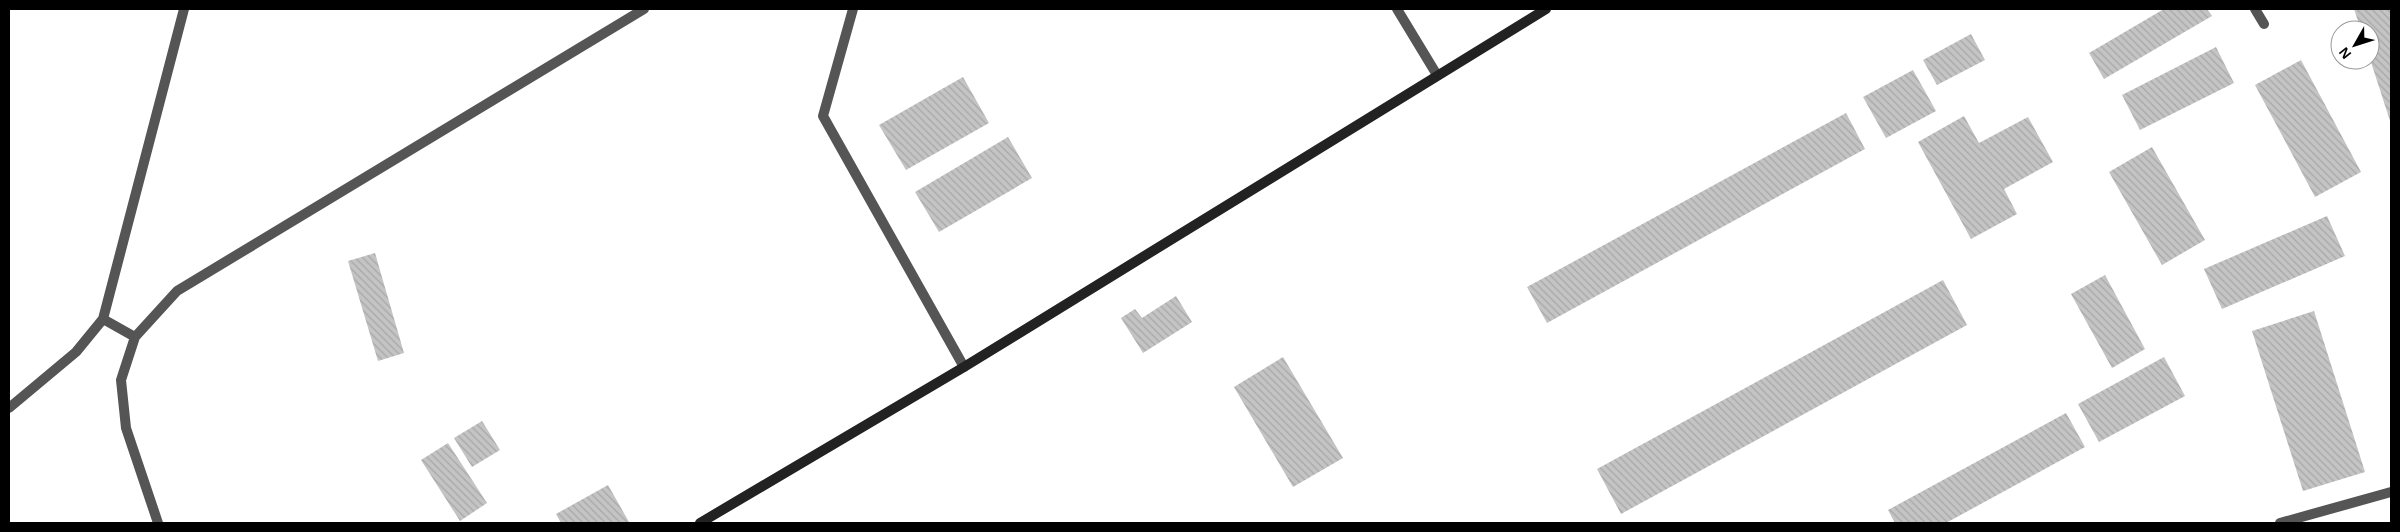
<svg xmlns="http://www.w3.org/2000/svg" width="2400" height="532" font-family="Helvetica,sans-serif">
	<defs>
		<pattern id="building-back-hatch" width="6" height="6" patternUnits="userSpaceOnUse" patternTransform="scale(1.25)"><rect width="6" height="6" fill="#c4c4c4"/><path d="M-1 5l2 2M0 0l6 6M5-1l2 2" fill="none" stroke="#a7a7a7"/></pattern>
	</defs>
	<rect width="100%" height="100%" fill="#fff"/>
	<path fill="url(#building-back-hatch)" d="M2164 9H2207L2212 16 2104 79 2089 53Z
		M2354 9H2391V124L2370 59V30H2361Z
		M1971 34 1985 60 1937 85 1923 60Z
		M2216 47 2234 83 2140 130 2122 95Z
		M2301 60 2361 172 2315 197 2255 85Z
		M1913 70 1936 111 1886 138 1863 97Z
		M963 77 989 123 906 170 879 125Z
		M1846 113 1865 149 1547 323 1527 287Z
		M1964 116 1979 143 2028 117 2053 162 2004 189 2017 214 1971 239 1918 142Z
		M1008 137 1032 178 939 232 915 192Z
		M2152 147 2205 240 2162 265 2109 172Z
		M2327 216 2345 256 2222 309 2204 269Z
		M375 253 404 353 378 361 348 261Z
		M2105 275 2145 349 2112 368 2071 294Z
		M1943 280 1967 325 1621 514 1597 469Z
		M1176 296 1192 322 1143 353 1121 318 1135 309 1142 318Z
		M2314 311 2365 472 2303 491 2252 331Z
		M1283 357 1343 458 1293 487 1234 387Z
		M2164 357 2185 396 2099 442 2078 404Z
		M2066 413 2085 447 1946 523H1895L1888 510Z
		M482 421 500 450 472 467 454 438Z
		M448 443 487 503 460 521 421 460Z
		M608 485 629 522 561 523 556 514Z"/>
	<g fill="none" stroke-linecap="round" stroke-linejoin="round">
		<path stroke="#555" stroke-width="10" d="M2255 9 2264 24
			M2280 523 2391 492"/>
		<path stroke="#555" stroke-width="10" d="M853 9 823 116 964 367
			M1397 9 1437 75
			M103 319 135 337
			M9 408 76 352 103 319 184 9
			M158 523 126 428 121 380 135 337 177 291 644 9"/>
		<path stroke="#222" stroke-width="10" d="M700 523 964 367 1546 9"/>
	</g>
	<rect width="2400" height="532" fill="none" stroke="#000000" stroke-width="20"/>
	<g transform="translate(2355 45) rotate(231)"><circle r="24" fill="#ffffff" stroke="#999999"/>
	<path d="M0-4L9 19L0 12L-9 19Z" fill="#000000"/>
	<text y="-8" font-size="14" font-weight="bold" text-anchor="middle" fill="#000000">N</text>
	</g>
</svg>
